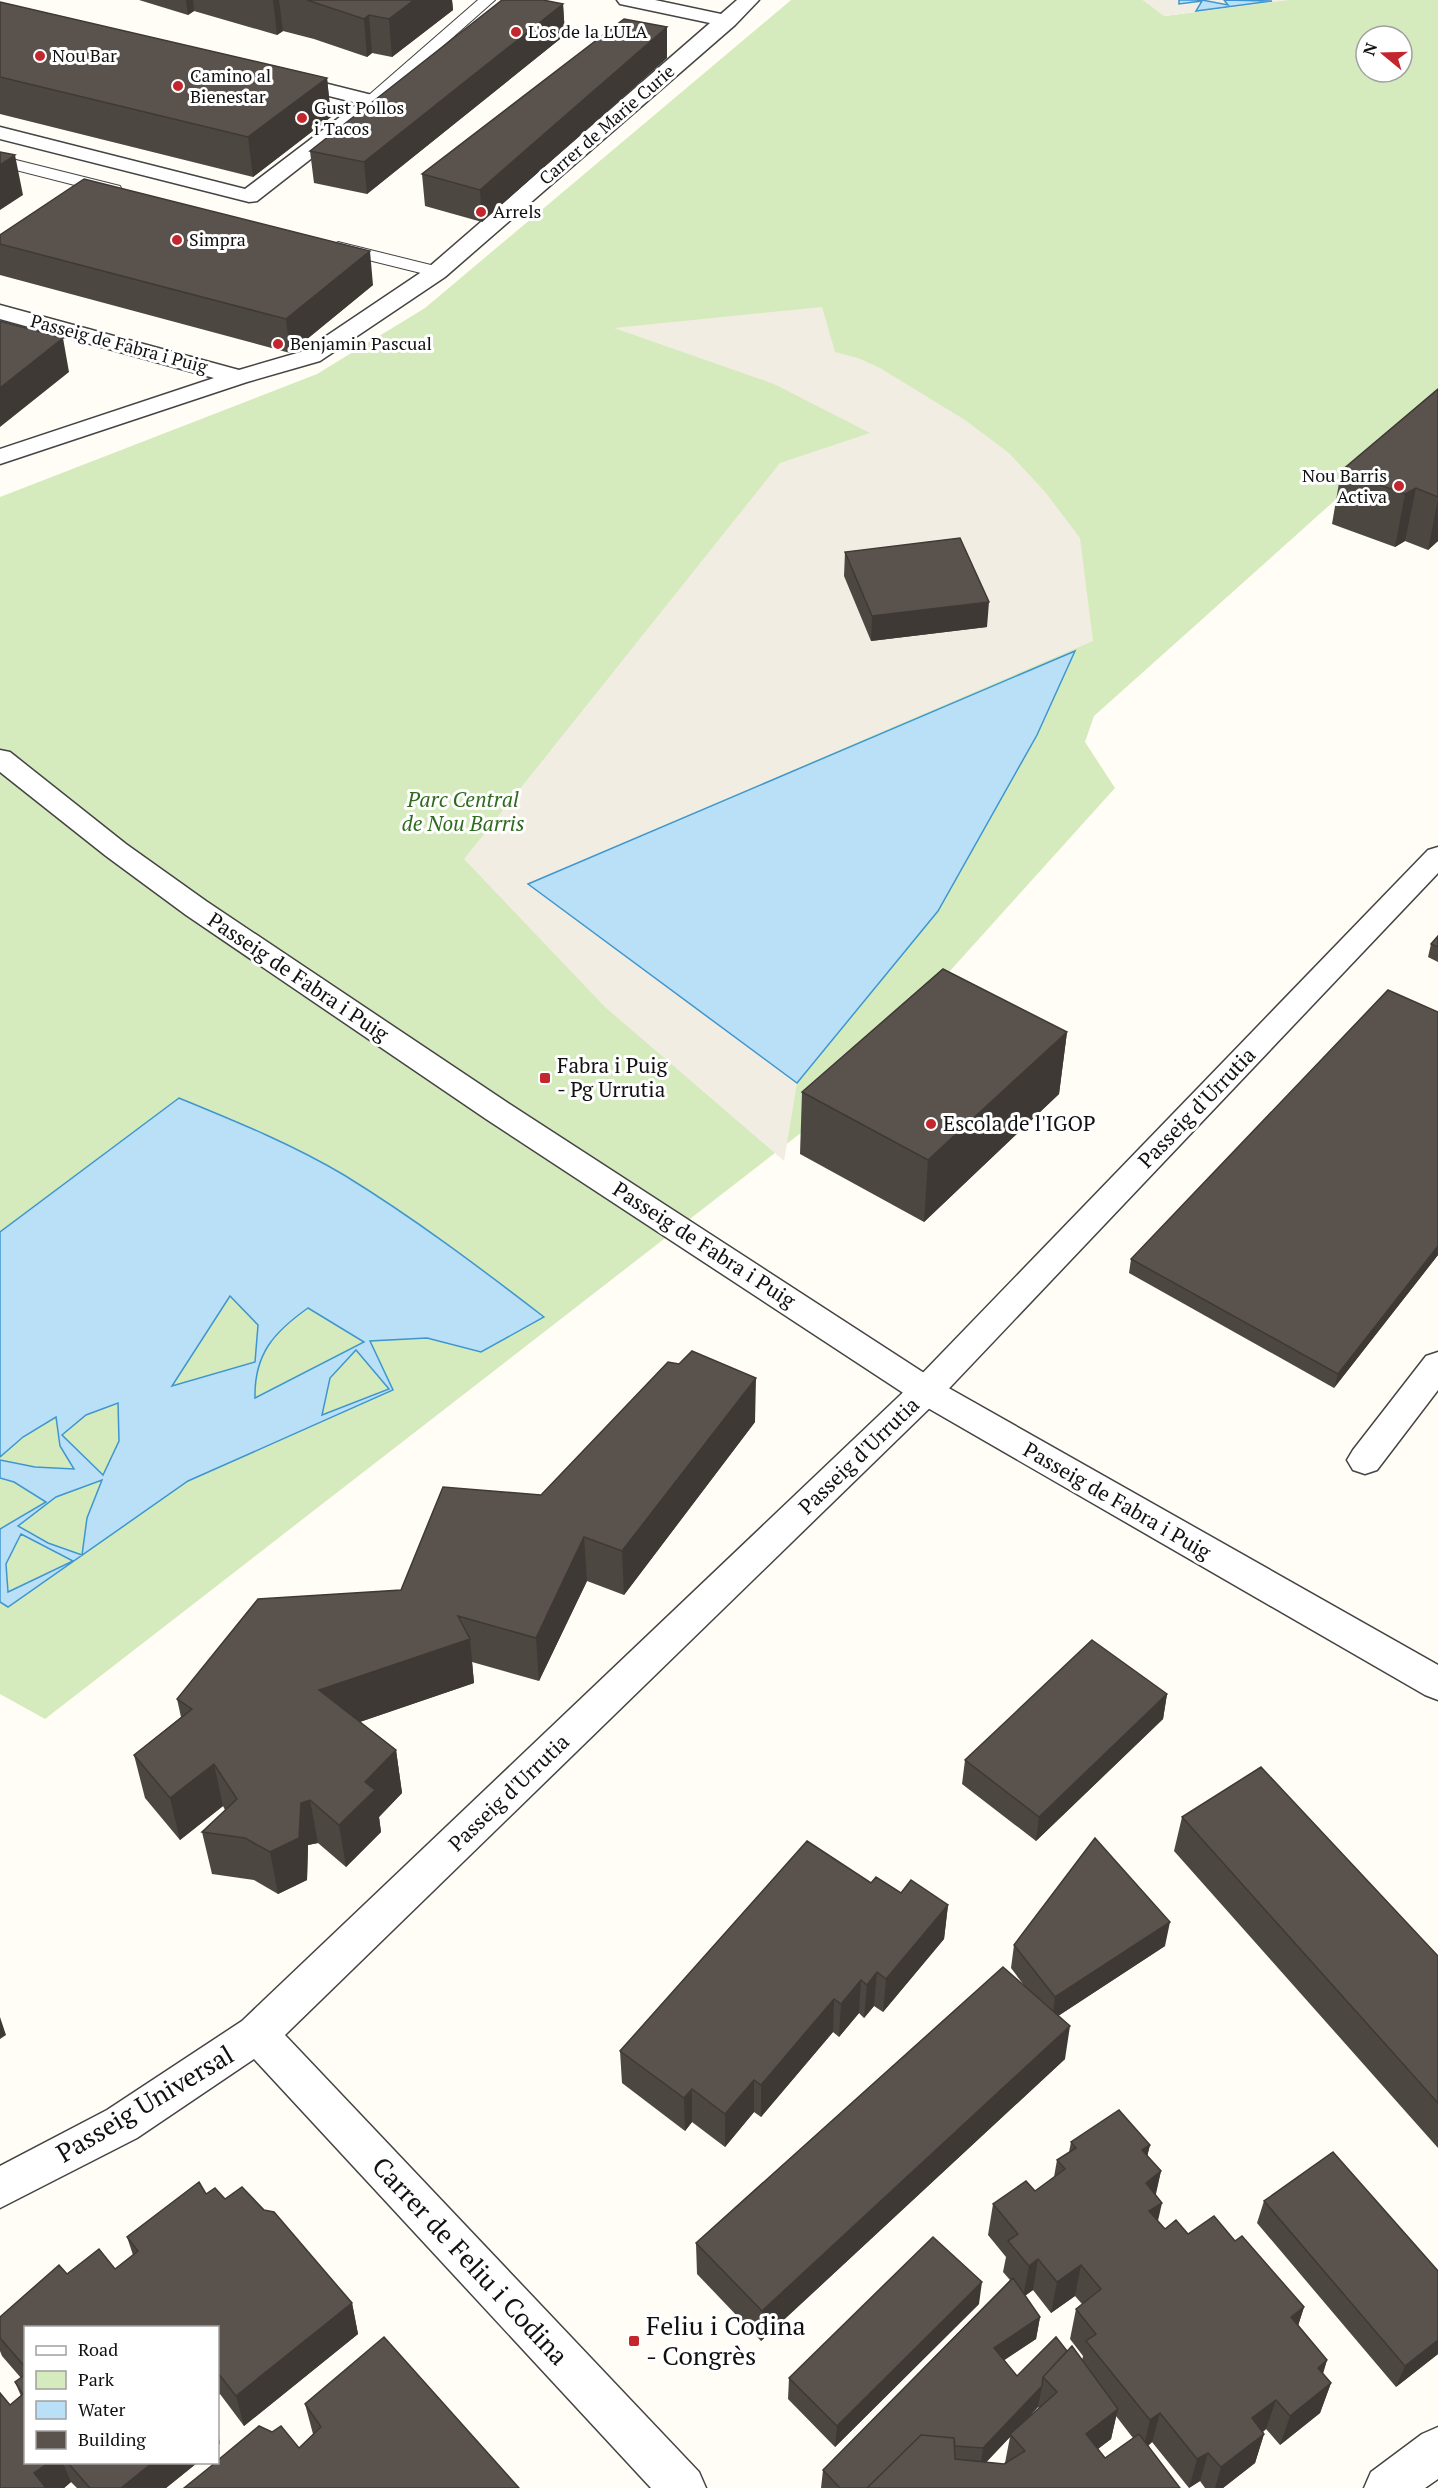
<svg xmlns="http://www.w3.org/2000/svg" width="1438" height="2488" font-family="'PT Serif',serif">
	<rect width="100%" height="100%" fill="#fffdf5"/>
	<path fill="#d5ebbd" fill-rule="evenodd" d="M791 0H1143L1165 16 1287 0H1438V408L1094 716 1085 742 1115 788 811 1125 45 1719 0 1694V497L317 374 425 308ZM1366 36H1402V72H1366Z"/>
	<path fill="#f1ede2" d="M1143 0H1287L1164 16Z
		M822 307 835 352 858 358 880 368 965 420 1009 453 1046 493 1080 538 1093 641 528 884 797 1083 784 1161 605 1007 464 859 780 463 870 433 774 384 614 328Z"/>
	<path fill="#b9e0f7" stroke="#3f96cf" stroke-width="1.5" fill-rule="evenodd" d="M1179 0H1202L1228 5 1224 0 1272 1 1196 11 1202 1 1179 4Z
		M1075 651 1037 735 938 911 797 1083 528 884Z
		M179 1098C235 1121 292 1144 344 1175 414 1218 479 1267 544 1317L481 1352 427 1338 370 1341 393 1390 188 1481 8 1607 0 1602V1529L46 1502 14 1482 0 1478V1460L35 1467 74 1469 60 1446 56 1417 23 1437 0 1457V1232ZM230 1296 258 1325 255 1362 172 1386ZM308 1308 364 1342 255 1398C254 1354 274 1332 308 1308ZM356 1350 389 1389 322 1415 330 1378ZM118 1403 119 1441 103 1475 62 1435 86 1415ZM102 1480 87 1518 82 1555 48 1543 18 1526 56 1497ZM21 1534 73 1561 8 1592 6 1564Z"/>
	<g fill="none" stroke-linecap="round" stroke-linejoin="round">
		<defs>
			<path id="service" d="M478 0H495L366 114H354L352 111 354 108Z
				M0 156 120 186 122 190 114 195 0 166Z
				M338 242 443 268 446 272 437 277 332 251 329 247Z"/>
			<path id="minor" d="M617 0H655L721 14 737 0H759L735 25 445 277 320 361 247 382 0 464V449L214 378 0 319V305L239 370 304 351 429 267 710 23 620 4Z
				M284 73 380 97 383 101 380 105 373 107 277 83 274 79 277 75Z
				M360 105 367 107 370 111 367 115 257 201 249 202 0 139V127L245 189 353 107Z
				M1438 847V873L938 1400 285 2035 699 2472 706 2488H651L254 2059 137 2138 0 2208V2166L107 2110 242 2021 914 1382 1428 850Z
				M1438 1352V1390L1377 1470 1365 1474 1353 1470 1347 1460 1353 1450 1426 1356Z
				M1438 2427V2479L1425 2488H1364L1371 2472 1422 2434Z"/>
			<path id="tertiary" d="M0 750 10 752 126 844 206 901 508 1103 938 1382 1438 1665V1700L1425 1695 914 1400 486 1119 186 915 106 856 0 772Z"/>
		</defs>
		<use href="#service" stroke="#444" stroke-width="2"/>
		<use href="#minor" stroke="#444" stroke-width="3"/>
		<use href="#tertiary" stroke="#444" stroke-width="3"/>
		<use href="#service" fill="#fff" fill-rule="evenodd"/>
		<use href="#minor" fill="#fff" fill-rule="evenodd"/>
		<use href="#tertiary" fill="#fff" fill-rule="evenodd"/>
	</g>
	<path fill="#4d4742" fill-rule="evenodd" d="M139 0H452L453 10 392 57 372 53 367 57 314 39 283 31 277 35 194 11 188 15Z
		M0 2 327 78 331 117 253 177 0 114Z
		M563 4 565 35 367 194 314 183 310 151Z
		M667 58 482 222 425 206 422 174Z
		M0 235 373 285 290 353 0 275Z
		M1438 389V541L1428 550 1405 541 1395 547 1332 524 1341 471Z
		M845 552 987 627 871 641 844 576Z
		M1438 936V962L1428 957 1431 944Z
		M1438 1012V1255L1334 1388 1129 1273 1131 1259Z
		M1067 1032 1059 1094 924 1222 800 1154 802 1092Z
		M755 1422 624 1595 587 1581 539 1681 472 1662 474 1683 360 1722 396 1750 402 1793 379 1817 381 1832 346 1867 318 1843 308 1845 307 1880 278 1894 254 1880 212 1874 202 1832 225 1810 223 1806 180 1840 145 1798 134 1755 181 1717 177 1699 401 1590 541 1495Z
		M1167 1694 1163 1719 1036 1841 962 1784 965 1760Z
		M1182 1817 1438 1956V2148L1174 1851Z
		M871 1883 901 1893 948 1905 944 1939 883 2012 874 2006 864 2018 859 2013 839 2037 833 2032 761 2117 754 2112 725 2147 692 2122 685 2131 622 2083 620 2051Z
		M1014 1945 1165 1946 1058 2016 1065 2059 761 2341 697 2274 696 2243 1026 1988 1011 1968Z
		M1071 2142 1150 2145 1147 2156 1161 2171 1155 2195 1158 2221 1165 2229 1188 2234 1235 2241 1304 2307 1298 2326 1327 2360 1323 2374 1331 2383 1320 2413 1280 2445 1266 2429 1263 2432 1264 2434 1255 2463 1223 2488H1205L1200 2481 1189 2488 1152 2442 1148 2446 1180 2488H821L823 2470 1010 2280 1003 2272 1006 2257 988 2235 993 2204 1035 2191 1054 2177 1057 2160 1069 2152ZM1033 2290 1051 2313 1075 2296 1082 2304 1076 2309 1070 2339 1083 2356 1082 2360 1067 2351 1017 2376 1004 2360 1036 2339 1040 2317 1025 2296ZM1038 2407 1039 2408 1023 2423ZM1116 2416 1133 2438 1105 2458 1098 2449 1111 2439ZM1010 2437 1005 2463 1004 2464 986 2462Z
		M206 2194 225 2199 352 2303 358 2334 244 2426 220 2394 218 2396V2328H26V2463H197L166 2488H77L71 2482 64 2488H0L10 2405 21 2396 15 2382 21 2378 2 2356 0 2351V2317L67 2274 115 2269 133 2255 127 2237Z
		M1264 2201 1438 2271V2354L1396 2387 1257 2223Z
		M979 2304 835 2447 788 2399 789 2378Z
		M305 2404 519 2488 299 2448 313 2434Z"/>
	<path fill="#3f3936" d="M186 0H193L194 11 188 15Z
		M273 0H279L283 31 277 35Z
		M414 0H452L453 10 392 57 389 19Z
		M563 4 565 35 367 194 364 162Z
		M369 15 372 53 367 57 364 19Z
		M667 27V58L482 222 480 190Z
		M327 78 331 117 253 177 248 137Z
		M15 155 23 195 0 210V165Z
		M370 251 373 285 290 353 286 319Z
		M63 338 69 372 0 427V388Z
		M1416 488 1405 541 1395 547 1405 494Z
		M1438 499V541L1428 550Z
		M989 602 987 627 871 641 872 616Z
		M1067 1032 1059 1094 924 1222 928 1160Z
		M1438 1246V1255L1334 1388 1338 1374Z
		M756 1378 755 1422 624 1595 622 1551Z
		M584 1537 587 1581 539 1681 536 1638Z
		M470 1639 474 1683 327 1733 319 1690Z
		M1167 1694 1163 1719 1036 1841 1039 1817Z
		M396 1750 402 1793 379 1817 381 1832 346 1867 339 1825 365 1782Z
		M214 1764 223 1806 180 1840 170 1798Z
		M310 1800 318 1843 308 1845 307 1880 278 1894 270 1852 301 1803Z
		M948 1905 944 1939 883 2012 886 1979Z
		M1170 1922 1165 1946 1052 2020 1055 1997Z
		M877 1972 874 2006 864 2018 867 1985Z
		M861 1980 859 2013 839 2037 841 2004Z
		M834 1999 833 2032 761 2117V2085Z
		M0 2017 6 2035 0 2039Z
		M1070 2026 1065 2059 761 2341 762 2311Z
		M754 2080V2112L725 2147V2114Z
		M692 2089V2122L685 2131 684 2098Z
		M1150 2145 1142 2177V2150Z
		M1161 2171 1154 2203 1146 2183Z
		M1162 2203 1155 2234 1149 2211Z
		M1038 2259 1033 2290 1023 2297 1029 2266Z
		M1081 2265 1075 2296 1051 2313 1057 2282Z
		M982 2282 979 2304 835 2447 837 2426Z
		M352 2303 358 2334 244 2426 236 2396Z
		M1304 2307 1294 2338 1291 2317Z
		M1040 2317 1036 2339 991 2369 994 2348Z
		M1438 2340V2354L1396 2387 1405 2366Z
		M1327 2360 1317 2390 1318 2368Z
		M1331 2383 1320 2413 1280 2445 1290 2416Z
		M1042 2386 1038 2407 1011 2435 1010 2434V2437L980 2469 983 2448Z
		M1276 2400 1266 2429 1242 2447 1252 2418Z
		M1118 2409 1111 2439 1079 2463 1086 2434Z
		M1160 2413 1152 2442 1143 2450 1150 2420Z
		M218 2434 220 2443 218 2446Z
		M1264 2434 1255 2463 1223 2488H1215L1221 2467Z
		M1208 2453 1200 2481 1189 2488 1197 2459Z
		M48 2463H63L71 2482 64 2488H41L34 2473Z
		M152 2463H197L166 2488H121Z"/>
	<path fill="#5a524d" stroke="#3f3936" stroke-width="1.5" d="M307 0H414L389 19 369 15 364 19Z
		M502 0H543L563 4 364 162 310 151Z
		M0 2 327 78 248 137 0 77Z
		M624 19 667 27 480 190 422 174Z
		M0 152 15 155 0 165Z
		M84 179 370 251 286 319 0 244V235Z
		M0 321 63 338 0 388Z
		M1438 389V497L1416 488 1405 494 1341 471Z
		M960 538 989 602 872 616 845 552Z
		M1438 936V947L1431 944Z
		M943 969 1067 1032 928 1160 802 1092Z
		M1388 990 1438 1012V1246L1338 1374 1131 1259Z
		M692 1351 756 1378 622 1551 584 1537 536 1638 458 1616 470 1639 319 1690 396 1750 365 1782 375 1790 339 1825 310 1800 301 1803 299 1838 270 1852 245 1838 202 1832 237 1799 214 1764 170 1798 134 1755 192 1709 177 1699 258 1599 401 1590 443 1487 541 1495 668 1362 679 1364Z
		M1092 1640 1167 1694 1039 1817 965 1760Z
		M1261 1767 1438 1956V2103L1182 1817Z
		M1095 1838 1170 1922 1055 1997 1014 1945Z
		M807 1841 871 1883 876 1877 901 1893 911 1880 948 1905 886 1979 877 1972 867 1985 861 1980 841 2004 834 1999 761 2085 754 2080 725 2114 692 2089 684 2098 620 2051Z
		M1003 1967 1070 2026 762 2311 696 2243Z
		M1119 2110 1150 2145 1142 2150 1161 2171 1146 2183 1162 2203 1149 2211 1165 2229 1176 2220 1188 2234 1214 2216 1235 2241 1242 2236 1304 2307 1291 2317 1327 2360 1318 2368 1331 2383 1290 2416 1276 2400 1252 2418 1264 2434 1221 2467 1208 2453 1197 2459 1160 2413 1150 2420 1086 2341 1096 2334 1076 2309 1101 2289 1081 2265 1057 2282 1038 2259 1029 2266 1008 2241 1018 2234 993 2204 1026 2181 1035 2191 1065 2169 1057 2160 1076 2148 1071 2142Z
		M1333 2152 1438 2271V2340L1405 2366 1264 2201Z
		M199 2182 206 2194 215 2188 225 2199 242 2187 264 2210 274 2212 352 2303 236 2396 218 2373V2328H26V2368L0 2338V2317L59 2265 67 2274 99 2249 115 2269 138 2251 127 2237Z
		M933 2237 982 2282 837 2426 789 2378Z
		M1013 2278 1040 2317 994 2348 1017 2376 1056 2337 1067 2351 1043 2377 1042 2386 983 2448 955 2446 954 2438 921 2435 867 2488H840L823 2470Z
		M384 2337 519 2488H184L215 2463H218V2460L259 2426 272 2432 281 2426 299 2448 321 2427 305 2404Z
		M1072 2346 1118 2409 1086 2434 1105 2458 1139 2434 1180 2488H867L921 2435 954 2438 955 2459 1004 2464 1025 2451 1010 2434 1057 2392 1043 2377Z
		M26 2374V2463H48L34 2473 46 2488H0V2393L10 2405 23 2394 15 2382Z
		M68 2463H152L121 2488H90Z"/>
	<g fill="#c4262e" stroke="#fff" stroke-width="2">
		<circle cx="516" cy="32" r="6"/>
		<circle cx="40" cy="56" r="6"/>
		<circle cx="178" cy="86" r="6"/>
		<circle cx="302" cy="118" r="6"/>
		<circle cx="481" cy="212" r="6"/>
		<circle cx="177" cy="240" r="6"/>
		<circle cx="278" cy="344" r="6"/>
		<circle cx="1399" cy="486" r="6"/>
		<rect x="539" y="1072" width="12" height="12" rx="3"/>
		<circle cx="931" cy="1124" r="6"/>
		<rect x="628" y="2335" width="12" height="12" rx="3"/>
	</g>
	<g text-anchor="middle" stroke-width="6" stroke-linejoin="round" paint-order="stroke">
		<g font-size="18" fill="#111" stroke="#fff" text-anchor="start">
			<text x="528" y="38">L'os de la LULA</text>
			<text x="52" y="62">Nou Bar</text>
			<text x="190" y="82">Camino al<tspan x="190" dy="21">Bienestar</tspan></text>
			<text x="314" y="114">Gust Pollos<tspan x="314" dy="21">i Tacos</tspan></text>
			<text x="493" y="218">Arrels</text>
			<text x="189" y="246">Simpra</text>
			<text x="290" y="350">Benjamin Pascual</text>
			<text x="1387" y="482" text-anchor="end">Nou Barris<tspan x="1387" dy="21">Activa</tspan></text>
		</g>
		<g font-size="18" fill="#111" stroke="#fff">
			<text transform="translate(607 125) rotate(-41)" y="6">Carrer de Marie Curie</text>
			<text transform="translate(119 344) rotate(15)" y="6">Passeig de Fabra i Puig</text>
		</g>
		<g font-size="21" font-style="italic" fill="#2f6b1f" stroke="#fff">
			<text x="463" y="807">Parc Central<tspan x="463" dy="24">de Nou Barris</tspan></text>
		</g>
		<g font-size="21" fill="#111" stroke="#fff">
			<text transform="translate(298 977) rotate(34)" y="7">Passeig de Fabra i Puig</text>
			<text transform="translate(1197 1108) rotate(-46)" y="7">Passeig d'Urrutia</text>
			<text transform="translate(704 1245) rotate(33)" y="7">Passeig de Fabra i Puig</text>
			<text transform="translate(859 1456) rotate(-44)" y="7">Passeig d'Urrutia</text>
			<text transform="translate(1117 1501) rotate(30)" y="7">Passeig de Fabra i Puig</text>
			<text transform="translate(509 1793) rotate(-44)" y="7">Passeig d'Urrutia</text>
		</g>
		<g font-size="21" fill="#111" stroke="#fff" text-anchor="start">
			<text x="557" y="1073">Fabra i Puig<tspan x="557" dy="24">- Pg Urrutia</tspan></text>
			<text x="943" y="1131">Escola de l'IGOP</text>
		</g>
		<g font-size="26" fill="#111" stroke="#fff">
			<text transform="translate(145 2104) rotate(-31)" y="9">Passeig Universal</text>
			<text transform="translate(470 2261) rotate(47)" y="9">Carrer de Feliu i Codina</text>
		</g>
		<g font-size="26" fill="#111" stroke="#fff" text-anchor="start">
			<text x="646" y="2335">Feliu i Codina<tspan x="646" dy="30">- Congrès</tspan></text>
		</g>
	</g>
	<rect x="24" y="2326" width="195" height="138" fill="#ffffff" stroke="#a0a0a0" stroke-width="1.5"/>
	<rect x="36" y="2346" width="30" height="9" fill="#ffffff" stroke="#a0a0a0" stroke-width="1.5"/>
	<text x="78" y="2356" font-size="18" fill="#111111">Road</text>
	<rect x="36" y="2371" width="30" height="18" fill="#d5ebbd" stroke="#a0a0a0" stroke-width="1.5"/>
	<text x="78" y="2386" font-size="18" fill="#111111">Park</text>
	<rect x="36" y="2401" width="30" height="18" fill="#b9e0f7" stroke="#a0a0a0" stroke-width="1.5"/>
	<text x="78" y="2416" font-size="18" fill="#111111">Water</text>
	<rect x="36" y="2431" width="30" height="18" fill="#5a524d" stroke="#a0a0a0" stroke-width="1.5"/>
	<text x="78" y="2446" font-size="18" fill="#111111">Building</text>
	<g transform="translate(1384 54) rotate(289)"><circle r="28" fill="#ffffff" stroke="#a0a0a0" stroke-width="1.5"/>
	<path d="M0-4.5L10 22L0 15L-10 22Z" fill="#c4262e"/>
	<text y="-9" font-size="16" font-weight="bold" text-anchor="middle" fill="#111111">N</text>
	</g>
</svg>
